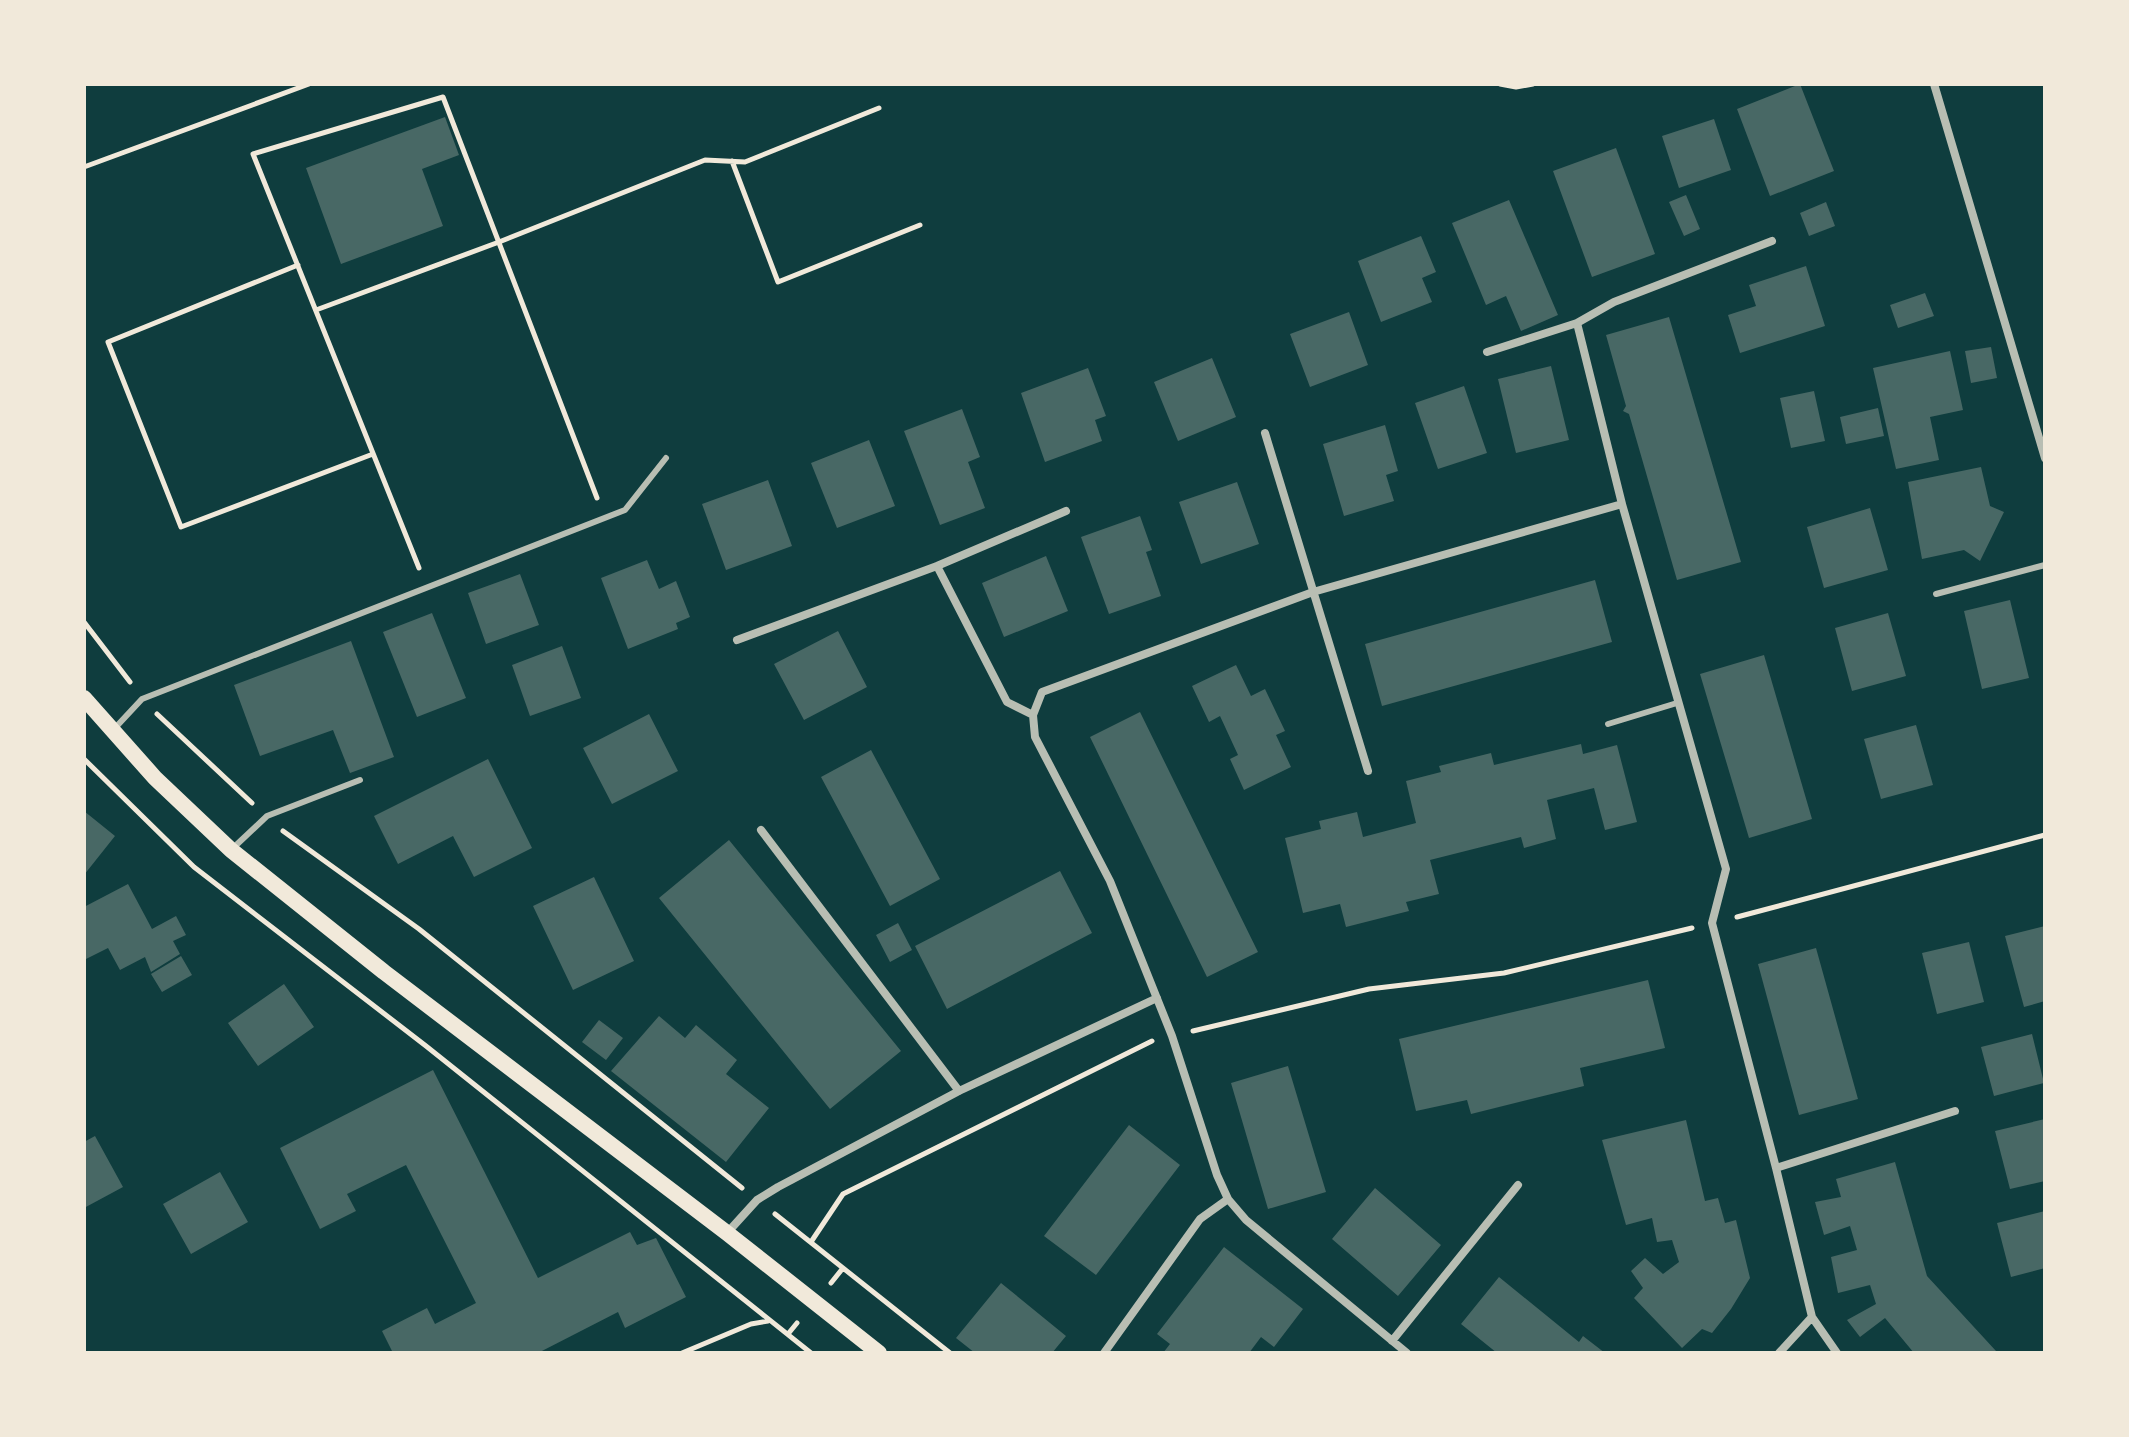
<svg xmlns="http://www.w3.org/2000/svg" width="2129" height="1437" font-family="'IBM Plex Sans',sans-serif">
	<rect width="100%" height="100%" fill="#0f3d3e"/>
	<path fill="#486865" d="M1800 84 1834 171 1770 196 1737 109Z
		M445 117 459 155 422 169 443 226 341 264 306 168Z
		M1714 119 1731 170 1679 188 1662 136Z
		M1616 148 1655 254 1592 277 1553 171Z
		M1686 195 1700 229 1684 236 1669 202Z
		M1509 200 1558 315 1521 331 1506 296 1486 305 1452 223Z
		M1826 202 1835 226 1809 236 1800 213Z
		M1421 236 1436 272 1422 278 1432 302 1381 322 1358 261Z
		M1806 266 1825 326 1740 353 1728 315 1756 306 1749 285Z
		M1925 293 1934 316 1898 328 1890 305Z
		M1349 312 1368 365 1310 387 1290 334Z
		M1669 317 1741 562 1677 580 1629 414 1623 411 1626 406 1606 335Z
		M1991 347 1997 378 1971 383 1965 351Z
		M1950 351 1963 410 1930 417 1939 460 1896 469 1873 368Z
		M1212 358 1236 417 1178 441 1154 382Z
		M1551 366 1569 440 1516 453 1498 379Z
		M1088 368 1106 416 1095 420 1102 441 1045 462 1021 393Z
		M1464 386 1487 453 1438 469 1415 403Z
		M1814 391 1825 441 1791 448 1780 398Z
		M1878 408 1884 436 1846 444 1840 417Z
		M962 409 980 457 968 462 985 508 940 525 904 431Z
		M1385 425 1398 471 1386 475 1394 501 1344 516 1323 444Z
		M869 440 895 506 837 528 811 463Z
		M1981 467 1990 506 2004 512 1980 561 1964 550 1922 559 1908 482Z
		M768 480 792 546 726 570 702 504Z
		M1237 482 1259 544 1201 564 1179 502Z
		M1870 508 1888 570 1824 588 1807 527Z
		M1140 516 1152 550 1146 552 1161 596 1109 614 1081 537Z
		M1046 556 1068 611 1004 637 982 583Z
		M647 560 659 589 676 581 690 617 676 623 678 629 628 649 601 578Z
		M520 574 539 625 486 644 468 593Z
		M1595 580 1612 642 1382 706 1365 644Z
		M2010 600 2029 678 1982 689 1964 611Z
		M432 613 466 698 417 717 383 632Z
		M1888 613 1906 676 1852 691 1835 628Z
		M838 631 867 687 804 720 774 664Z
		M351 641 394 757 350 773 333 730 260 756 234 685Z
		M562 646 581 698 530 716 512 665Z
		M1764 655 1812 819 1749 838 1700 674Z
		M1236 665 1251 696 1265 689 1285 731 1276 735 1291 767 1244 790 1230 759 1238 755 1220 716 1209 722 1192 686Z
		M1140 712 1258 952 1207 977 1090 737Z
		M649 714 678 771 612 804 583 748Z
		M1916 725 1933 785 1881 799 1864 739Z
		M1581 744 1583 754 1617 745 1637 822 1605 830 1594 788 1547 800 1556 839 1524 848 1521 837 1430 860 1439 894 1406 902 1409 911 1346 927 1340 904 1303 913 1285 838 1321 829 1319 821 1357 812 1363 837 1416 823 1406 781 1441 772 1439 766 1491 753 1494 765Z
		M871 750 940 879 890 906 821 777Z
		M488 759 532 848 474 877 453 836 398 864 374 816Z
		M84 811 115 836 84 875Z
		M729 840 901 1051 830 1109 659 898Z
		M1060 871 1092 933 947 1009 915 946Z
		M594 877 634 961 573 990 533 906Z
		M128 884 152 929 176 916 186 935 173 941 180 954 151 972 145 957 120 970 108 948 84 960V907Z
		M898 923 912 950 890 962 876 935Z
		M2045 926V1001L2024 1007 2005 936Z
		M1969 942 1984 1002 1937 1014 1922 953Z
		M1816 948 1858 1099 1799 1115 1758 964Z
		M181 956 192 975 162 992 151 974Z
		M1648 980 1665 1048 1580 1068 1584 1086 1471 1114 1467 1100 1416 1111 1399 1039Z
		M284 984 314 1027 258 1066 228 1023Z
		M659 1016 685 1038 696 1025 737 1060 726 1074 769 1108 726 1162 611 1071Z
		M599 1020 623 1038 606 1060 582 1042Z
		M2032 1034 2044 1083 1994 1096 1981 1047Z
		M1288 1066 1326 1192 1268 1209 1231 1083Z
		M433 1070 538 1278 630 1232 637 1245 656 1238 686 1297 625 1328 618 1312 538 1353H393L382 1331 427 1308 435 1324 476 1303 406 1165 347 1194 356 1211 320 1229 280 1148Z
		M2045 1119V1181L2010 1189 1995 1131Z
		M1686 1120 1705 1201 1718 1198 1725 1223 1736 1220 1750 1278 1731 1309 1712 1333 1702 1329 1682 1348 1634 1298 1643 1288 1631 1271 1645 1258 1663 1274 1679 1262 1672 1240 1657 1242 1652 1218 1626 1225 1602 1140Z
		M1129 1125 1180 1165 1096 1275 1044 1236Z
		M95 1136 123 1187 84 1208V1142Z
		M1895 1162 1927 1276 1996 1351 1993 1353H1914L1885 1318 1860 1337 1847 1320 1876 1304 1870 1285 1838 1293 1831 1257 1857 1250 1850 1226 1824 1235 1815 1202 1841 1197 1836 1179Z
		M220 1172 248 1222 191 1254 163 1204Z
		M1375 1188 1441 1245 1398 1296 1332 1239Z
		M2045 1211V1268L2011 1277 1997 1223Z
		M1224 1247 1303 1309 1274 1347 1261 1337 1249 1353H1163L1170 1344 1157 1334Z
		M1499 1277 1579 1342 1583 1336 1605 1353H1497L1461 1324Z
		M1001 1283 1066 1336 1052 1353H975L956 1338Z"/>
	<g fill="none" stroke-linecap="round" stroke-linejoin="round">
		<path stroke="#f1e9da" stroke-width="5" d="M1500 84 1516 87 1533 84
			M732 161 778 282 920 225
			M84 167 309 84
			M298 265 108 342 181 527 373 454
			M316 310 499 242 705 160 745 162 879 108
			M419 568 253 154 443 97 597 498
			M84 622 130 682
			M157 714 252 803
			M84 759 194 867 426 1046 811 1353
			M283 831 419 929 742 1188
			M1737 917 2045 835
			M1193 1031 1369 989 1504 973 1692 928
			M775 1214 950 1353
			M811 1242 843 1194 1152 1041
			M831 1283 843 1268
			M788 1334 797 1323
			M682 1353 751 1324 768 1321"/>
		<path stroke="#b8beb3" stroke-width="6" d="M1936 594 2045 565
			M1608 724 1677 703
			M115 728 142 699 625 510 666 458
			M232 849 267 816 360 780"/>
		<path stroke="#b8beb3" stroke-width="8" d="M1934 84 2045 458
			M1577 323 1614 302 1772 241
			M1487 352 1577 323 1622 504
			M1265 433 1368 771
			M737 640 937 566
			M1033 715 1007 702 937 566 1066 511
			M761 830 959 1091
			M1776 1168 1955 1111
			M727 1233 757 1200 778 1187 959 1091 1157 998
			M1392 1341 1518 1185
			M1104 1353 1200 1219 1228 1199
			M1407 1353 1246 1220 1228 1199 1217 1175 1172 1036 1110 881 1035 737 1033 715 1042 692 1313 592 1622 504 1726 869 1712 923 1776 1168 1812 1317 1837 1353
			M1779 1353 1812 1317"/>
		<path stroke="#f1e9da" stroke-width="16" d="M84 698 155 778 231 850 384 972 727 1233 879 1353"/>
	</g>
	<rect width="2129" height="1437" fill="none" stroke="#f1e9da" stroke-width="172"/>
</svg>
